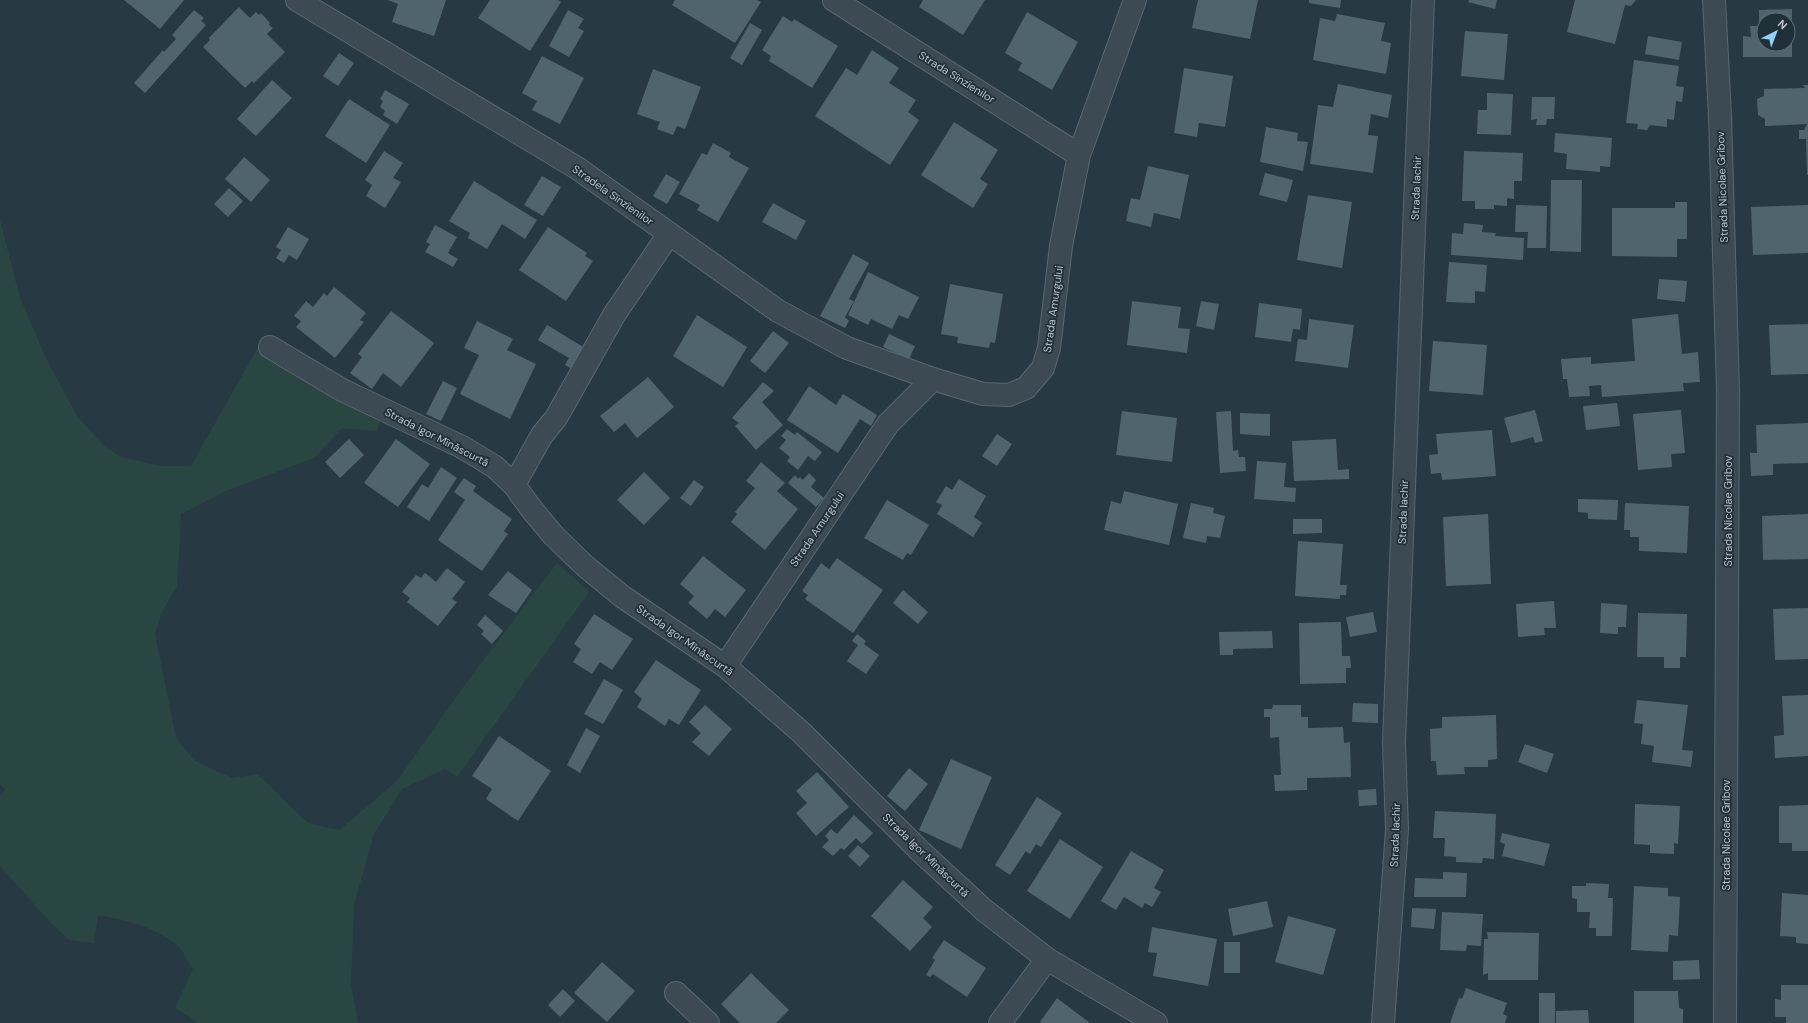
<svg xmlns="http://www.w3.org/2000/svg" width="1808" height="1023" font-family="'DM Sans',sans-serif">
	<rect width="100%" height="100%" fill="#273a43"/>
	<path fill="#2a4642" d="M0 220 20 298 46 358 77 416 105 447 121 457 160 466H191L257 349 274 336 387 401 377 431 342 428 314 458 226 491 181 514 177 586 162 612 155 634 176 738 195 761 232 778 257 774 308 823 339 830 397 781 469 679 557 563 589 592 457 777 445 769 402 789 374 834 354 905 351 984 358 1023H198L175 1008 193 969C188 962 184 952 178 946 163 930 120 917 98 916L94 943 69 940 50 922 0 866V796L5 790 0 784Z"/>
	<path fill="#50646e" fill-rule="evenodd" d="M124 0H184L160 29Z
		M388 0H446L434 36 392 22 398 4Z
		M490 0H558L561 2 530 51 478 18Z
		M675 0H757L761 2 735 43 672 5Z
		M923 0H985L963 35 919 7Z
		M1198 0H1258L1250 39 1192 28Z
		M1309 0H1341L1340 8 1309 3Z
		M1469 0H1497L1495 9 1468 2Z
		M1575 0H1636L1631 6 1625 5 1615 44 1567 32Z
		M239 7 250 18 256 12 259 15 261 13 270 23 269 25 273 28 267 34 285 52 254 83 252 81 245 88 203 47 210 40 209 38Z
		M1792 9V57H1743V36L1751 37 1750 26H1759V10ZM1764 20H1788V44H1764Z
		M194 10 204 18 201 21 206 25 145 93 134 83 163 50 164 52 176 39 172 35Z
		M568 10 584 19 578 28 584 31 569 57 549 46Z
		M1027 12 1078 42 1052 90 1018 70 1022 63 1005 53Z
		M1337 14 1385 23 1381 41 1391 43 1386 74 1313 60 1320 18 1335 21Z
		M783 16 792 22 794 19 838 46 812 88 769 61 771 56 762 50Z
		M750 23 762 30 742 65 730 58Z
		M1465 31 1508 34 1504 80 1461 76Z
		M1648 36 1682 42 1679 60 1645 54Z
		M872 50 899 68 889 83 916 100 908 112 919 120 890 165 815 116 846 68 857 75Z
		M339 53 354 63 338 86 323 76Z
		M542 56 584 78 560 124 532 110 537 101 522 93Z
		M1634 60 1679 66 1676 86 1684 87 1682 102 1676 101 1674 120 1667 119V127L1650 125 1647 130 1637 129 1638 124 1626 123Z
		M1184 68 1233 76 1225 127 1199 123 1197 137 1174 133Z
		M653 69 701 87 685 129 677 126 673 135 657 129 660 122 637 114Z
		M272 80 292 98 256 136 237 119Z
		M1338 84 1392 95 1388 118 1371 114 1368 135 1378 136 1373 173 1310 164 1318 105 1333 107Z
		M1803 85H1808V175H1807L1806 139H1799V130H1804L1807 124 1765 126V119L1758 115 1757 99 1764 96V89L1805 88Z
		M385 90 409 104 397 124 383 115 385 111 380 107 383 101 380 99Z
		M1487 93 1513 94 1511 135 1477 134 1478 110H1487Z
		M1532 97H1555L1554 119H1547L1546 125H1536L1537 119 1531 120Z
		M349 99 390 125 366 163 325 136Z
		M954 122 998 150 980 179 988 184 973 208 921 175Z
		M1266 127 1298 133 1297 141 1308 142 1303 171 1260 162Z
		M1555 133 1612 138 1610 167 1600 166V172L1566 169 1567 154 1554 152Z
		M713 143 731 153 729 157 749 168 718 222 697 210 700 205 679 194 702 153 707 155Z
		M384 151 403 163 393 178 401 182 385 208 366 196 372 185 365 180Z
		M1464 151 1523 153 1522 181H1514V199L1507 198V206L1494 205V209H1475V201H1462Z
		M244 157 270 180 251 202 225 179Z
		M1148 166 1189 175 1180 219 1154 213 1151 227 1126 221 1131 198 1140 200Z
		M1265 173 1293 180 1287 202 1259 195Z
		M666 174 680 182 667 204 653 196Z
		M542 176 561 187 543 216 524 205Z
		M1551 180H1582L1581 252 1550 251Z
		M474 181 537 220 525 239 502 224 487 249 468 238 470 233 449 221Z
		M229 188 243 201 228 217 214 204Z
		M1308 195 1352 202 1342 268 1297 260Z
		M1675 202H1687V239H1677V257L1612 256V208H1675Z
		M773 203 806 221 796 240 762 222Z
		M1516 205 1547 206 1546 248H1527L1528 232H1515Z
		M1808 205V253L1753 255 1751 207Z
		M1464 223 1483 225 1482 232 1496 233 1495 236 1524 238 1523 260 1451 255 1452 233 1463 234Z
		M435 225 457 237 448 253 458 259 453 267 425 252 430 244 426 242Z
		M288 227 309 239 297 260 289 255 284 263 276 258 281 250 276 247Z
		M548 227 587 253 585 256 593 261 566 301 519 270Z
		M853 254 869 263 849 299 854 301 845 317 849 321 845 328 820 316Z
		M1449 262 1487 265 1485 292 1475 291V303L1446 302Z
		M868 272 919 297 908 319 899 315 892 329 871 319 868 325 848 315Z
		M1659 279 1687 281 1685 302 1657 299Z
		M950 284 1003 294 995 343 990 342 989 348 957 343 958 337 941 334Z
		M334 287 366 313 360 320 364 322 335 358 296 327 301 321 294 316 306 301 313 307 324 293 327 296Z
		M1132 301 1181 307 1178 328 1190 329 1187 353 1127 345Z
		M1201 301 1219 304 1214 330 1196 326Z
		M1259 303 1302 309 1300 330 1293 329 1291 342 1255 337Z
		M391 311 434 343 401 387 383 373 372 389 350 373 362 357 358 354Z
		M1678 314 1682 354 1698 352 1700 382 1683 383 1684 391 1602 397 1601 385 1589 386 1590 396 1569 397 1567 379H1563L1561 359 1591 357V364L1635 361 1632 319Z
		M697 315 747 347 723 387 673 356Z
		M1309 319 1354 325 1348 368 1295 361 1298 339 1307 340Z
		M477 321 513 339 507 350 536 364 510 419 460 394 479 355 464 348Z
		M1808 324V374L1771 375 1769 325Z
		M547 325 585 348 572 369 565 365 569 358 538 340Z
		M773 331 789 343 765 373 750 361Z
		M889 334 915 346 909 359 883 347Z
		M1433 341 1487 345 1483 395 1429 391Z
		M648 377 674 407 637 438 625 423 614 432 600 416Z
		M443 381 457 388 441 421 426 414Z
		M763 382 774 391 762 402 783 425 756 450 735 426 739 423 732 418Z
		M809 386 836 405 843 394 877 415 871 426 860 419 838 453 787 420Z
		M1617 403 1620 426 1586 430 1583 406Z
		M1535 410 1543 441 1535 443 1533 437 1511 443 1504 418Z
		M1681 410 1685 453 1671 454 1672 467 1638 470 1633 414Z
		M1122 411 1177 418 1172 462 1116 455Z
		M1231 411 1233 451 1238 450 1239 457H1245L1246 471 1220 473 1216 412Z
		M1240 413 1270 414V436L1240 434Z
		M1808 423V463L1773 464V475L1751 476 1750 453H1757L1756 425Z
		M787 429 795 435 797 432 822 452 815 461 808 456 798 470 787 461 790 457 779 448 786 440 781 436Z
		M1492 430 1496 476 1442 480 1441 473 1431 474 1429 455 1438 454 1436 434Z
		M997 434 1012 444 997 466 982 456Z
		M349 439 364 455 340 478 325 462Z
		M396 439 430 464 398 507 364 483Z
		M1336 439 1338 470 1349 469V479L1294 481 1292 441Z
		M1257 461 1286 463 1284 487 1296 488 1295 502 1254 499Z
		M761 462 785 483 777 491 798 509 765 550 731 522 737 514 735 512 755 488 746 481Z
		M441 467 457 478 429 521 407 507 422 484 428 488Z
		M644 472 670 498 644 525 617 500Z
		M809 473 816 480 811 487 824 498 816 507 788 483 795 475 798 479 800 477 803 480Z
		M464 478 476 486 473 491 512 519 504 531 508 534 482 571 438 540 465 500 454 492Z
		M959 479 986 496 974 517 982 523 973 537 937 514 942 505 936 502 946 486 952 490Z
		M694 480 704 487 691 506 680 498Z
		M1124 491 1178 504 1169 545 1104 530 1111 501 1121 504Z
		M1578 499 1618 500 1617 520 1588 519V513L1578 512Z
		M887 500 929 525 911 555 907 553 903 560 864 538Z
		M1191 503 1214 508 1213 513 1225 516 1220 538 1207 536 1206 543 1183 538Z
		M1625 503 1689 506 1687 553 1639 551V537H1630V530H1624Z
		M1488 514 1491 584 1446 586 1443 517Z
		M1808 514V559L1763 560 1762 516Z
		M1293 519H1322V533L1293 534Z
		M1298 541 1343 544 1340 585H1347L1346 595H1340V599L1295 596Z
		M703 556 746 590 725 617 715 609 707 619 688 603 694 596 680 584Z
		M837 558 883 590 853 633 805 599 808 595 802 591 821 563 829 569Z
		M447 568 465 582 452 599 457 602 438 626 407 602 410 598 402 592 416 575 421 578 425 573 436 582Z
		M508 571 532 590 516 613 488 595Z
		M903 590 928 612 918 624 893 603Z
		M1554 601 1556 628H1544L1545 635 1518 637 1516 604Z
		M1601 603 1627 605 1626 627H1618V634L1600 633Z
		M1808 608V659L1775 660 1773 609Z
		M1373 612 1377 632 1350 637 1346 617Z
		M1638 613 1687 614 1686 657H1680V668H1664V657H1637Z
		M594 614 633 639 612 670 600 662 592 674 573 662 581 649 574 644Z
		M485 615 503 631 492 644 481 634 484 631 477 625Z
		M1341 622 1342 656H1350L1351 668H1346V683L1300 684 1299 623Z
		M1272 631 1273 648 1233 649V655H1220L1219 632Z
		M857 634 866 641 864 644 879 655 866 674 847 661 858 645 852 641Z
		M656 660 701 690 679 725 669 719 665 726 637 707 642 699 634 692Z
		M604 679 623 690 603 724 584 714Z
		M1808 695V756L1775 758 1774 736 1784 735 1782 696Z
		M1637 700 1688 705 1682 750 1693 751 1691 767 1652 762 1654 746 1641 744 1643 724 1634 723Z
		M1353 703 1378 704V723L1352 722Z
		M705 705 732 729 709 756 692 742 701 733 689 722Z
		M1273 705H1301V717H1308V728L1343 727 1344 743 1350 742 1351 777 1307 778V790L1275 791 1274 775H1281L1279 737 1270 738V717H1264V709H1272Z
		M1496 715 1497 759 1488 760V767H1464L1465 774 1437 775 1436 761H1431L1430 729 1442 728V717Z
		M586 728 600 736 580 773 567 765Z
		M499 736 551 771 518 821 486 799 492 789 472 776Z
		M1525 744 1554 754 1547 773 1518 762Z
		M951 759 992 777 961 849 919 830Z
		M909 768 928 784 905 811 887 796Z
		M817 772 849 807 816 836 796 813 807 803 796 791Z
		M1376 789 1377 805 1359 806 1358 790Z
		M1037 797 1062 813 1041 847 1036 844 1030 854 1026 851 1010 875 995 865Z
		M1635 804 1680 806 1678 844 1674 843V854L1650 853V845L1634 844Z
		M1808 805V851H1792V843H1779V806Z
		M1435 811 1496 814 1494 859 1483 858 1482 863 1456 862V857L1444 856 1445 838H1433Z
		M854 815 873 833 862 844 856 838 844 850 841 848 833 856 822 847 829 840 825 836 831 829 837 834Z
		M1502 833 1550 844 1544 866 1502 856 1505 844 1500 842Z
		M1060 839 1103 867 1070 919 1027 891Z
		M858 845 870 856 860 867 848 856Z
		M1131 851 1164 870 1154 888 1161 892 1152 907 1145 903 1142 908 1124 897 1116 910 1101 901Z
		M1443 872 1467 873 1466 897H1414L1415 878 1443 879Z
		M903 880 933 907 923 918 932 927 910 951 871 916Z
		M1586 883 1609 884 1608 898H1613L1612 936H1596V928H1589L1590 912H1577V899L1572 898V886H1586Z
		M1634 886 1668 888V896L1680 897 1678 936 1669 935 1668 952 1631 950Z
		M1782 893 1808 895V944L1796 943V937L1780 936Z
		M1267 901 1273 927 1233 936 1228 909Z
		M1412 908 1436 909 1434 929 1411 927Z
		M1442 912 1483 914 1481 946 1467 945 1466 951 1440 950Z
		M1288 916 1336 929 1323 975 1275 962Z
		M1152 927 1217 939 1208 986 1153 976 1157 953 1148 952Z
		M1487 932 1539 933 1538 980H1488V973L1483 975 1484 939H1488Z
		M944 940 986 968 967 997 933 974 930 977 926 975 935 960 932 958Z
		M1224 942H1240V973H1224Z
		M1699 960 1700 979 1673 980V961Z
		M602 962 635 991 607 1022 574 993Z
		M751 973 789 1010 776 1023H740L721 1004Z
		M1781 985H1808V1023H1786V1017H1775V999L1781 1000Z
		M1466 988 1507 1003 1503 1014 1507 1016 1505 1023H1450L1459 998 1462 999Z
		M563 989 575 1001 560 1017 548 1005Z
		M1634 991H1678L1679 1008 1683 1009V1023H1634Z
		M1539 993H1555V1023H1539Z
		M1057 998 1090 1023H1042L1040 1022Z
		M1588 1010 1589 1023H1556V1011Z"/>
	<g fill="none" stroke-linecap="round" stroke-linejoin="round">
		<defs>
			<path id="street" d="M297 0 577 168 778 311 847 348 933 379
				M834 0 1079 155
				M1714 0 1720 116 1728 391 1725 1023
				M270 347 342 390 462 447 495 467 514 485 533 511 554 536 585 566 623 597 725 666 802 733 920 851 984 910 1047 959 1156 1023
				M514 485 542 435 556 418 614 315 669 234
				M725 666 888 424 933 379 983 394 1009 395 1026 388 1043 368 1049 348 1061 246 1079 155 1135 0
				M676 993 708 1023
				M1000 1023 1047 959
				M1383 1023 1397 829 1394 743 1423 0"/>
		</defs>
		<use href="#street" stroke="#5a6870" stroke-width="24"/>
		<use href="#street" stroke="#3c4a53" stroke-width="22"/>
	</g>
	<g text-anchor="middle" stroke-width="3.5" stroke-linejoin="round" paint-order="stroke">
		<g font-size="11" fill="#b9c5cc" stroke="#203038">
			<text transform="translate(957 77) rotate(32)" y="4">Strada Sînzîenilor</text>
			<text transform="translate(1722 187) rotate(-92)" y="4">Strada Nicolae Gribov</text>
			<text transform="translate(1416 188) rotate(-88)" y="4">Strada Iachir</text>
			<text transform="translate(613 195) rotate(35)" y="4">Stradela Sînzîenilor</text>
			<text transform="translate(1053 309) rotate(-82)" y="4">Strada Amurgului</text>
			<text transform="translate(437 437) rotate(27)" y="4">Strada Igor Mînăscurtă</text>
			<text transform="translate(1728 511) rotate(-90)" y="4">Strada Nicolae Gribov</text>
			<text transform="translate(1403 512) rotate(-88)" y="4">Strada Iachir</text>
			<text transform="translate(817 529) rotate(-56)" y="4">Strada Amurgului</text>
			<text transform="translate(685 640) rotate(35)" y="4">Strada Igor Mînăscurtă</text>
			<text transform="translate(1395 835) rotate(-88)" y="4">Strada Iachir</text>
			<text transform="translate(1726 835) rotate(-90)" y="4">Strada Nicolae Gribov</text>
			<text transform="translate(926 855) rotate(44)" y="4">Strada Igor Mînăscurtă</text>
		</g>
	</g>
	<g transform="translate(1776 32) rotate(42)"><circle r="19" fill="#203038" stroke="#5d6c73"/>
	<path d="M0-3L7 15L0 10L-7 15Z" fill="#92d1f8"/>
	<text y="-6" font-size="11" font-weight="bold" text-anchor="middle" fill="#b9c5cc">N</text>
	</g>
</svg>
